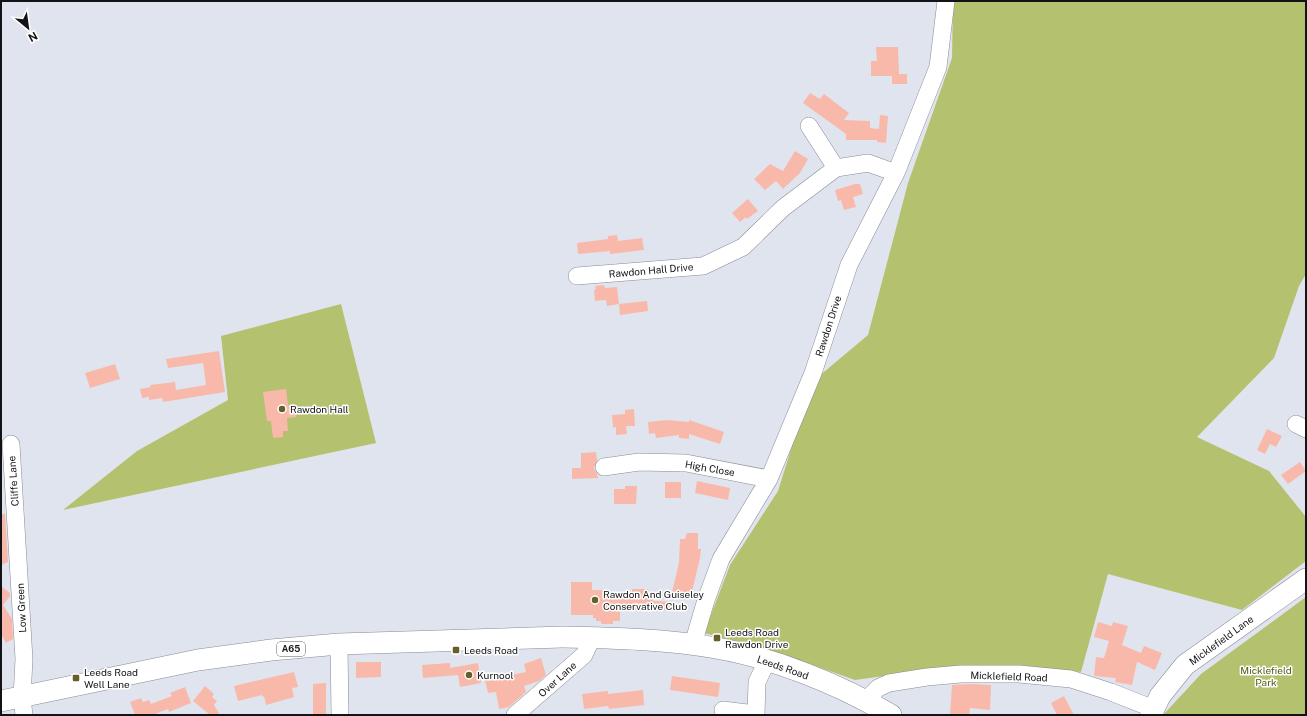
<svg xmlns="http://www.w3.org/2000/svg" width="1307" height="716" font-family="'Public Sans',sans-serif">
	<rect width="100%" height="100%" fill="#e0e4ee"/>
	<path fill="#b4c16e" d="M953 1H1306V274L1299 286 1274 358 1197 437 1269 471 1306 517V561L1242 610 1108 574 1081 672 1017 665 956 666 855 680 773 651 704 633 730 565 778 491 812 382 868 335 908 183 952 58Z
		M341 304 376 443 63 510 137 451 228 400 221 336Z
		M1306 597V715H1163L1201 674Z"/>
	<path fill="#f9b9aa" d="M876 47H898L899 74H907V84H892V76H871V61H877Z
		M810 93 820 99 824 94 849 113 844 120 870 121V128L879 129 880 115 888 116 886 143 877 142V140H846V134L803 103Z
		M795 151 808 159 800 173 783 189 776 181 765 190 754 179 770 164 783 171Z
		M855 184H860L863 194 853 197 856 207 844 210 841 200 838 201 835 190Z
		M748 199 758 211 747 219 746 217 740 222 732 213Z
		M617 235 618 241 642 238 644 250 610 254V251L578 254 577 243 608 239V236Z
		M604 285 605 288 617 287 619 304 607 306 606 300 595 301 594 290 596 289 595 286Z
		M647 301 648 311 620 315 619 304Z
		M219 351 225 392 163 402 162 398 149 400V397L142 398 140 389 151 387 150 385 175 382 176 390 206 385 203 363 168 368 166 359Z
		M115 364 120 379 90 388 85 373Z
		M286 389 288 405 295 404 296 417 287 418 288 431H283V437L273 438 271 421H267L263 392Z
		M634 409 635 426H626L627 434 616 435V427L613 428 612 415 625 414V410Z
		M667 420 689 422V420L724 432 720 444 689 434V439L679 438V435L656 438 655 433 649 434 648 422Z
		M1267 429 1282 436 1276 447 1270 444 1265 454 1257 450Z
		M596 452 597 460 594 468 597 474 598 478 572 479V468H581V453Z
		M1300 462 1306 471 1288 484 1281 475Z
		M697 481 730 488 728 500 695 493Z
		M665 482H681V498H665Z
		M625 486H637L636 504H614V489H625Z
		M1 514H5L8 562 1 565Z
		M687 533H698V549H701L700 558 691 596 683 594 682 598 671 596 679 563 680 539H685Z
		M571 582H592V590H604V594H632V589H648V595H653V601L673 602V610H620V621H613V624H601V621H596V618H593V615H571Z
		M1 586 10 593V596L3 605 12 619 13 639 6 643 1 634Z
		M1098 622 1112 626 1113 622 1128 626 1122 645 1141 653 1144 646 1162 653 1155 670 1137 662 1132 685 1115 682 1116 678 1094 676 1096 657 1104 658 1109 641 1094 637Z
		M541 658 546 675 539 681 524 686 526 692 509 707 499 709 496 692 488 693 485 680 526 672 524 664Z
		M356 662H381V677L356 678Z
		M450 663V668L478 663 481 683 460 687 458 675 423 678 422 665Z
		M294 672 298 687 292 688 294 697 266 705 264 696 262 697V695L238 701 234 686Z
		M672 676 720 683 718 697 670 690Z
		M326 683V715H313V684Z
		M970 684 991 685 990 710 970 708 969 715H950L952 685Z
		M205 686 214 694 212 697 217 701 214 705 220 715H210L193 701Z
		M185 687 191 703 169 712 168 709 152 715H135L130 702 141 698 143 702 149 700 151 704 172 696 170 693Z
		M643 690 644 705 609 709 608 706 584 709 582 694 608 691V694Z
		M1064 696 1074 715H1057L1051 703Z"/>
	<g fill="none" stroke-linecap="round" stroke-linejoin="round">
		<defs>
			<path id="minor" d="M809 126 836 168
				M577 276 703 266 743 247 783 208 836 168 868 163 896 173
				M1296 424 1306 429
				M11 444 24 659 22 698 24 715
				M604 467 639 462 686 463 769 479
				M339 644 340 715
				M693 644 706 600 721 559 769 479 813 373 849 265 896 173 938 67 946 1
				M868 701 872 694 878 688 889 683 927 677 961 674H1019L1071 679 1111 692 1154 709
				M723 710 755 714
				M515 715 584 655 592 638
				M756 715 757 682 767 661"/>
			<path id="major" d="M1 701 198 660 271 650 339 644 562 637C613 638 666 639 716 648 774 658 841 685 891 715
				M1151 715 1160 696 1185 665 1306 579"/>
		</defs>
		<use href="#minor" stroke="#888b95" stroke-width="18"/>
		<use href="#major" stroke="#888b95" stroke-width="22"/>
		<use href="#minor" stroke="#fff" stroke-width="17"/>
		<use href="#major" stroke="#fff" stroke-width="21"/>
	</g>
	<g fill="#645f2b" stroke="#fff" stroke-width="1.5">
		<circle cx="282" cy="409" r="4"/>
		<circle cx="595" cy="600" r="4"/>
		<rect x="713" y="634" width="8" height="8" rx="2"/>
		<rect x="452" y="646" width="8" height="8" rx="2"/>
		<circle cx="469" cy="675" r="4"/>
		<rect x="72" y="674" width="8" height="8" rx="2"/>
	</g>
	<g text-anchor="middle" stroke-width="3" stroke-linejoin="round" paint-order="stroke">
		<rect fill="#fff" stroke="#595a5d" stroke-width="1" x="277" y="642" width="28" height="14" rx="3"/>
		<g font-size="9" font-weight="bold" fill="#121317">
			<text x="291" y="652">A65</text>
		</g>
		<g font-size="10" fill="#121317" stroke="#fff">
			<text transform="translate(651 270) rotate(-5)" y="4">Rawdon Hall Drive</text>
			<text transform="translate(828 326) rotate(-72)" y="4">Rawdon Drive</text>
			<text transform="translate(710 468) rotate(10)" y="4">High Close</text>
			<text transform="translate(13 481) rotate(-94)" y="4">Cliffe Lane</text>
			<text transform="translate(21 608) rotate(-93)" y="4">Low Green</text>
			<text transform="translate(1221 640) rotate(-36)" y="4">Micklefield Lane</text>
			<text transform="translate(783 667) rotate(19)" y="4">Leeds Road</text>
			<text transform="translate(1009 676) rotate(2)" y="4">Micklefield Road</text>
			<text transform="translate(557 679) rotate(-42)" y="4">Over Lane</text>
		</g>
		<g font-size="10" fill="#121317" stroke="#fff" text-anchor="start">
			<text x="290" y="413">Rawdon Hall</text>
			<text x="603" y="598">Rawdon And Guiseley<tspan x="603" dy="12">Conservative Club</tspan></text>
			<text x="725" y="636">Leeds Road<tspan x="725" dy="12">Rawdon Drive</tspan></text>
			<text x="464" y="654">Leeds Road</text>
			<text x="84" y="676">Leeds Road<tspan x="84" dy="12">Well Lane</tspan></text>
			<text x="477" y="679">Kurnool</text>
		</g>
		<g font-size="10" fill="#545d13" stroke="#fff">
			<text x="1266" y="674">Micklefield<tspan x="1266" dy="12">Park</tspan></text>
		</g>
	</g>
	<rect width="1307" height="716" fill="none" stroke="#121317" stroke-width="4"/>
	<g transform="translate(28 28) rotate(151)" stroke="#ffffff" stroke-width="3" paint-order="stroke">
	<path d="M0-3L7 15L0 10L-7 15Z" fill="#121317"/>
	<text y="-6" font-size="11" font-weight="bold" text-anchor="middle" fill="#121317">N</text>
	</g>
</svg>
